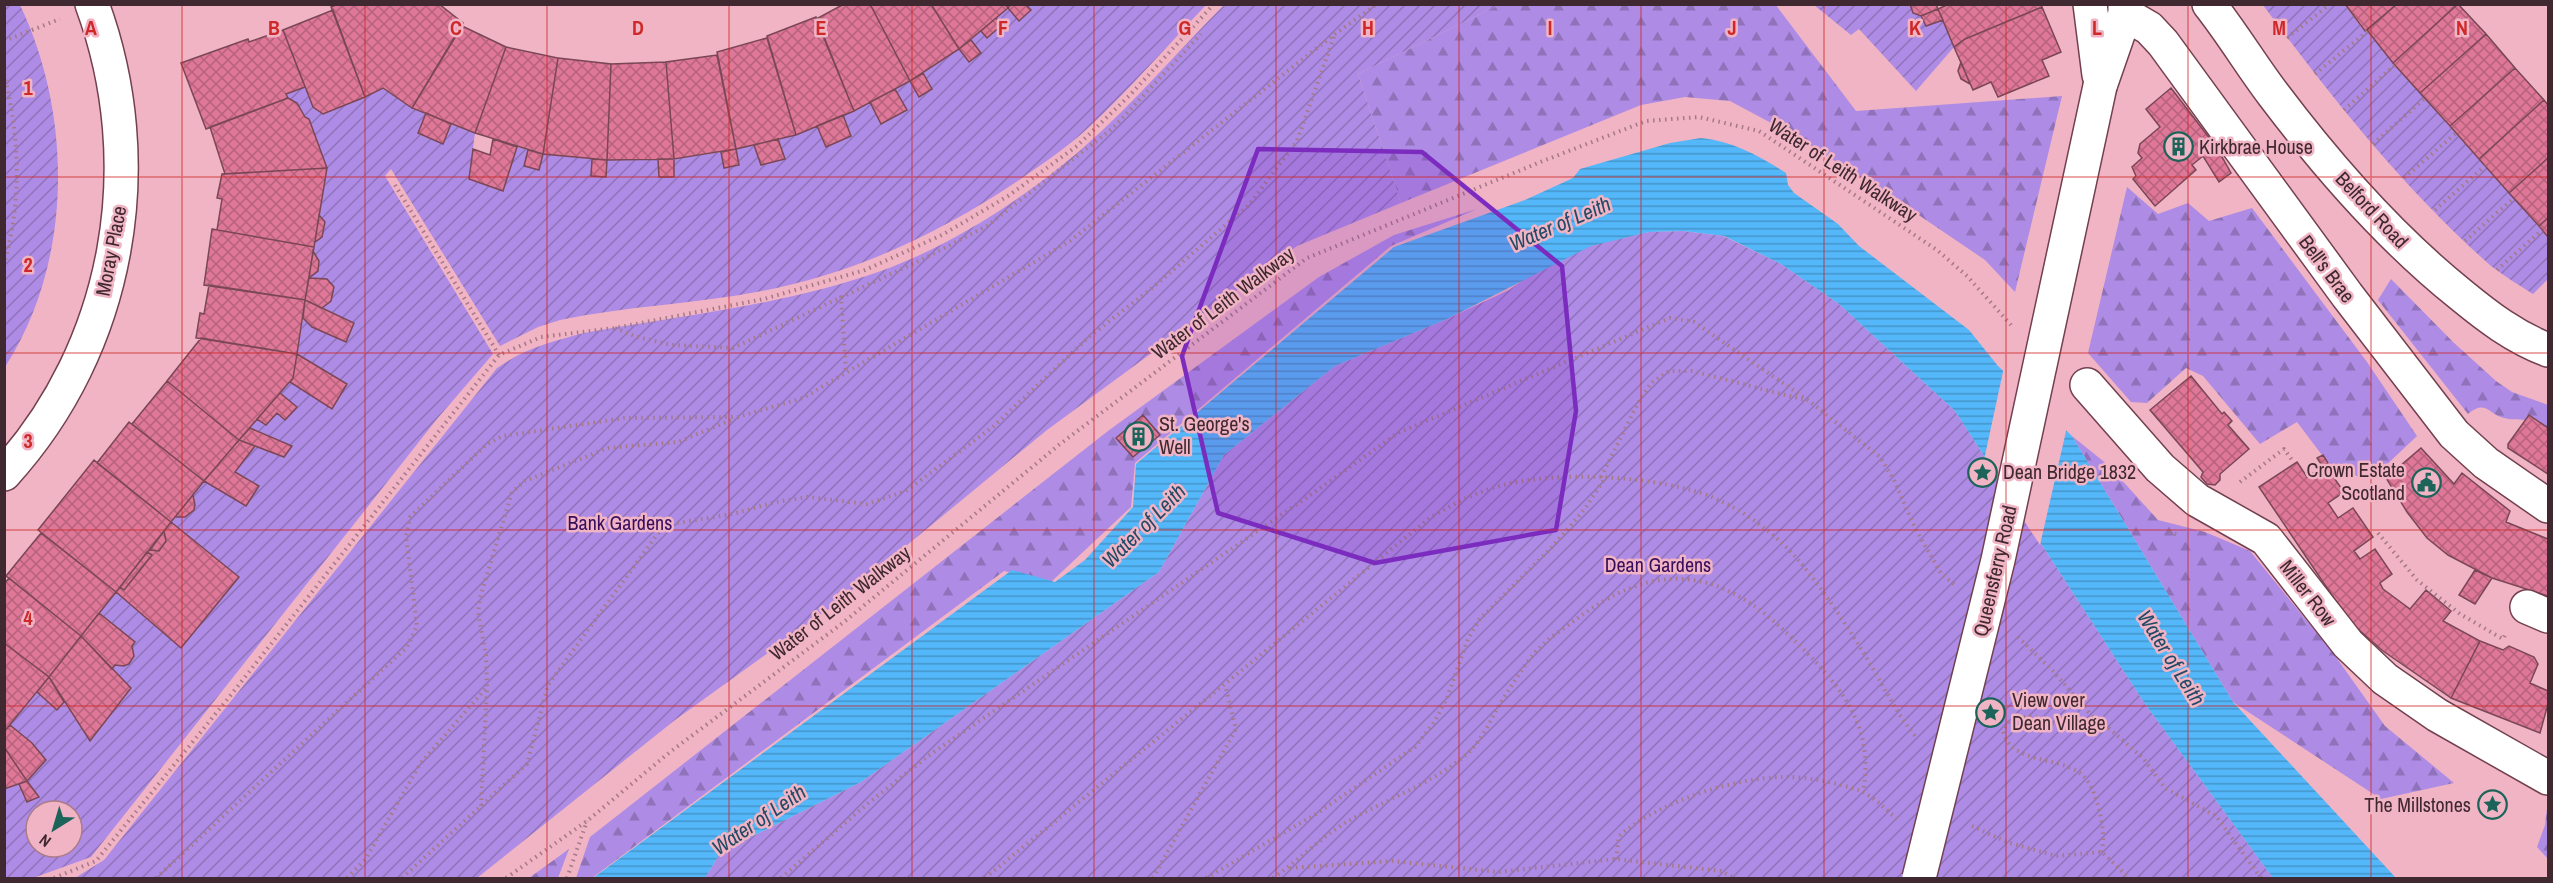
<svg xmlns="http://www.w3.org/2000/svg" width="2553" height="883" font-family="'Archivo Narrow',sans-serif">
	<defs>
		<pattern id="forest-firs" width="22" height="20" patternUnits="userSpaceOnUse" patternTransform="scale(1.5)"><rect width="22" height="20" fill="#ae8be4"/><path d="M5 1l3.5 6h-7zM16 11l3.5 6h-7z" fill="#8f72b9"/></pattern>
		<pattern id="garden-furrows" width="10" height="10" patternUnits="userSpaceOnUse" patternTransform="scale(1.5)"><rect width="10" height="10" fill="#ae8be4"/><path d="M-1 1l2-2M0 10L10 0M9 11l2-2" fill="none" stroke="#8f72b9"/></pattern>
		<pattern id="water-rules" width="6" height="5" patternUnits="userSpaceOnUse" patternTransform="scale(1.5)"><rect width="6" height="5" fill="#53b7f9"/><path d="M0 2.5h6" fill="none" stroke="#4695ca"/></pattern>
		<pattern id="building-cross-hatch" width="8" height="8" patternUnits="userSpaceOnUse" patternTransform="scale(1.5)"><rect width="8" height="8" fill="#df7798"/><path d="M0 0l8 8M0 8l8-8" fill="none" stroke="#b6627c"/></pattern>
	</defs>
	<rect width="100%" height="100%" fill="#f0b4c4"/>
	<path fill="url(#forest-firs)" d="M1775 4 1856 111 2062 96 2015 292 1985 260 1895 199 1790 133 1730 101 1685 97 1641 105 1401 203 1358 74 1499 5Z
		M2127 187 2158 214 2188 203 2209 221 2252 208 2367 362 2417 436 2380 471 2359 477 2328 463 2297 422 2260 444 2203 376 2186 368 2147 403 2131 402 2088 353Z
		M1477 209 1391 246 1135 463 1131 507 1051 582 1004 571 592 878H576L590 837 1108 431 1319 277 1394 235Z
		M2391 279 2453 342 2496 381 2512 392 2548 405V428L2529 415 2525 420C2518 419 2510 420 2504 418 2488 414 2486 399 2468 414L2378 300Z
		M2072 436 2108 465 2158 520 2205 532 2250 551 2333 653 2385 726 2454 783 2381 799 2233 702Z
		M2548 800V859L2537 847 2545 825Z
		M569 849 558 878H529Z"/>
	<path fill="url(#garden-furrows)" fill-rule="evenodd" d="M20 5C73 116 73 262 5 367L4 5Z
		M1025 5H1206C1167 46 1129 90 1087 129 1067 147 1044 163 1022 178 942 232 857 273 762 291 695 304 626 306 560 320L538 327 500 346 391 169 385 176 493 354 437 419 91 857 33 878H5V789L19 784 27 802 39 797 27 781 46 760 32 743 10 725 37 692 57 710 64 702 90 741 131 689 112 669 115 665C124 668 131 665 134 656L132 646 135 642 99 613 116 592 181 648 239 577 171 522 175 517H185C194 512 197 505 193 495L204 481 246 506 258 486 235 472 255 446 283 457 292 446 250 428 257 419 266 424 277 413 285 420 296 408 280 393 290 382 332 409 347 384 297 354 303 318 312 327 346 342 354 323 322 308 331 301 334 287 327 279 309 278 318 271 319 261 313 251 315 242 322 237 325 222 319 215 305 117 297 103 288 98 286 94 305 87 313 107 323 114 383 88 412 108 426 113 418 134 443 144 451 124 475 133 469 179 503 191 517 147 528 150 524 166 539 169 543 154 592 159 591 176 606 177 607 160 658 159 659 176 673 177 674 159 721 152 724 168 739 165 736 149 754 145 761 165 784 159 778 139 817 126 826 146 851 136 843 115 870 102 881 123 895 89 910 81 919 96 932 89 923 73 959 49 969 62 980 53 971 40 981 31 987 38 1002 25 996 18 1008 8 1019 21 1030 11ZM36 811H72V847H36Z
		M1224 5H1499L1358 74 1401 203 1297 246 1047 430 833 606 675 720 477 878H75L104 860 497 368C526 348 550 342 584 333 683 315 785 305 881 271 951 246 1028 196 1084 147 1135 102 1177 52 1224 5Z
		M1814 5H1910L1913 13 1921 16 1926 26 1943 20 1954 47 1916 91 1859 29 1851 35Z
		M2263 5H2345L2364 31 2367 30 2393 63 2548 237V279L2533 294C2519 285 2504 276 2491 266 2404 189 2331 97 2263 5Z
		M1683 231 1723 236 1781 264 1839 304 1955 411 2145 704 2273 878H705L721 852 861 782 1159 572 1224 455 1335 366 1447 319 1509 290 1529 276 1591 245 1649 232Z"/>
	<path fill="url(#water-rules)" d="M1701 138C1733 141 1759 156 1786 173L1788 185 1794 193 1838 224 1859 246 1969 330 1998 366 2072 436 2233 702 2396 878H2273L2145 704 1955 411 1839 304 1781 264 1724 236 1683 231 1649 232 1591 246 1447 319 1335 366 1224 455 1159 572 861 782 721 852 705 878H593L1012 570 1055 582 1085 560 1133 507 1136 464 1394 247 1525 200 1573 178 1580 169 1670 143Z"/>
	<path fill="#f0b4c4" d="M2004 367 2067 427 2040 545 1984 460Z"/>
	<path fill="url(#building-cross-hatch)" stroke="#794756" stroke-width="1.5" d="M338 4H439L463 23 412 108 383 88 365 97 331 7Z
		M844 4H870L910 81 854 111 816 19Z
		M870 4H931L959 49 910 81Z
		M931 4H1005L1008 8 959 49Z
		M1011 4H1025L1031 10 1019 21 1008 8Z
		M1910 4H1936L1938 9 1921 16 1913 13Z
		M1949 4H2041L2042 7 1965 39 1954 47 1938 9Z
		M2345 4H2397L2365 31Z
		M2397 4H2458L2393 63 2367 30Z
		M2458 4 2486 34 2420 93 2393 63Z
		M2042 7 2061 52 2042 60 2049 76 1998 97 1991 82 1973 90 1954 47 1965 39Z
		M1938 9 1943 20 1926 26 1921 16Z
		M333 10 365 97 323 114 313 107 283 30Z
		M816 17 854 111 796 135 767 36Z
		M996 18 1002 25 987 38 981 31Z
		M462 26 506 47 475 133 412 108Z
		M283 30 305 87 286 94 288 98 206 129 181 63 248 39 249 42Z
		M2486 34 2515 68 2450 126 2420 93Z
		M767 38 796 135 736 149 717 52Z
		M971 40 981 53 969 62 959 49Z
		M506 47 558 58 543 154 475 133Z
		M717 55 736 149 674 159 666 62Z
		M558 58 611 64 607 160 543 154Z
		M666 62 674 159 607 160 611 64Z
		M1961 62 1970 84 1961 79 1958 71Z
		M2515 68 2544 100 2479 159 2450 126Z
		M923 73 932 89 919 97 910 81Z
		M2171 88 2217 148 2231 173 2219 182 2203 156 2192 165 2196 170 2155 206 2133 179 2136 176 2132 167 2142 158 2138 153 2140 144 2160 127 2146 109Z
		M895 89 907 110 881 124 870 102Z
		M288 98 297 103 305 117 309 119 327 168 225 174 210 127Z
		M2544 100 2548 105V158L2509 193 2479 159Z
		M426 113 451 124 443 144 418 133Z
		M843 115 851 136 826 147 817 126Z
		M493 139 517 147 503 191 469 179 473 149 490 155Z
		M778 139 785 159 761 165 754 145Z
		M736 149 739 165 724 168 721 152Z
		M528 150 543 154 539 170 524 166Z
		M2548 158V218L2539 226 2509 193Z
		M592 159 607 160 606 177 591 176Z
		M658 159H674V177H659Z
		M327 168 314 247 217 230 222 199 217 198 222 174Z
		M319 215 325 222 322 237 315 242Z
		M2548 218V237L2539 226Z
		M212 229 314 247 305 300 204 285Z
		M313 251 319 261 318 271 309 278Z
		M309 278 327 279 334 287 331 301 322 308 305 300Z
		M209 285 305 300 297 354 196 338 200 313 204 314Z
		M305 300 354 323 346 342 312 327 303 318Z
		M201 338 297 354 293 378 239 440 167 381Z
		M297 354 347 384 332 409 290 382 293 378Z
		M2191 376 2222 414 2224 412 2232 421 2228 425 2249 449 2220 474V480L2215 485 2207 484 2201 477 2203 472 2150 410Z
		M167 381 239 440 204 481 132 424Z
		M280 393 297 407 285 420 277 413 266 425 257 419Z
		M1143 415 1160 435 1133 457 1116 438Z
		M2529 415 2548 428V474L2508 448V444Z
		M129 422 204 481 171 522 97 463Z
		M250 428 292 446 284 457 239 440Z
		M239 440 255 446 235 472 259 486 246 506 204 481Z
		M2421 448 2454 484 2462 473 2510 511 2506 522 2548 539V596L2492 578 2448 555 2427 538 2407 512 2386 478Z
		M2323 455 2328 463 2323 467 2317 458Z
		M94 460 171 522 116 592 38 530Z
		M2297 462 2307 477 2325 465 2344 492 2328 503 2338 518 2353 508 2373 537 2354 551 2360 559 2375 549 2392 574 2380 583 2383 589 2410 609 2426 590 2451 611 2443 621 2480 641 2451 698 2383 651 2350 622 2259 487Z
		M193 495 195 505 194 510 185 517H175Z
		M171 522 239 577 181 648 116 592 120 587 124 590 141 569 152 555 147 552 150 550 159 551 166 541 164 531Z
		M164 531 166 541 159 551 150 550Z
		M41 533 116 592 81 636 6 576Z
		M147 552 152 555 124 590 120 587Z
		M2475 570 2492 578 2475 604 2459 595Z
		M9 578 81 636 49 677 4 643V584Z
		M99 613 135 642 132 646 134 656 129 664 124 666 115 665 112 669 81 636Z
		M81 636 131 688 90 741 49 677Z
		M2480 641 2503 650 2509 646 2534 657 2538 664 2530 683 2548 691V704L2540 733 2451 698Z
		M4 643 49 677 4 732Z
		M49 677 64 702 57 710 37 692Z
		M10 725 32 743 46 760 27 781 4 747V732Z
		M4 747 27 781 4 789Z
		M27 781 39 797 27 802 19 784Z"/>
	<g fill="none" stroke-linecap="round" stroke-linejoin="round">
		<defs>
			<path id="minor" d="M2209 4C2232 33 2251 65 2273 94 2328 167 2389 237 2460 294 2488 317 2514 337 2548 350
				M2125 14 2149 28 2163 43 2347 295 2454 434 2486 463 2548 506
				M2087 385 2160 468 2197 500 2266 539 2348 644 2385 679 2437 715 2548 778
				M4 474C120 347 151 164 92 4
				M2527 607 2548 616"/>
			<path id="major" d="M2090 4 2099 75
				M2100 86 2125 14V4"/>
		</defs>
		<use href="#minor" stroke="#72404f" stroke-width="36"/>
		<use href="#major" stroke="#72404f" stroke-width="36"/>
		<path stroke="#a57985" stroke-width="4" stroke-dasharray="1.5 4.5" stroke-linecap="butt" d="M2287 38 2330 4
			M4 41 60 19
			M4 74C20 138 22 201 4 264
			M2315 74 2368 31
			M2344 110 2395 65
			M2373 144 2425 98
			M2404 178 2456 133
			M395 185 499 355
			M2435 210 2485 166
			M2465 241 2514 198
			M2497 270 2542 230
			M841 296 846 372
			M615 328 637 337 672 345 733 348 923 259 987 226 1113 128 1201 34
			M1601 477 1637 405 1651 383 1669 371H1692L1805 400
			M2240 482 2284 449 2292 460 2294 458
			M2169 532 2179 535
			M2378 533 2417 580 2460 614 2503 639 2505 635
			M2018 637 2053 671 2098 723
			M481 806 487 687 486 656 478 612 480 598 512 492 525 481 608 448 678 442 734 419
			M1972 826 2007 842 2056 856 2102 852 2129 878
			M2102 852C2104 836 2103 822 2098 806 2095 795 2091 782 2081 774 2059 756 2009 764 2003 730L2011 719 2032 716 2073 730H2080L2092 724H2104L2143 758 2165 788 2216 816 2261 878
			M1616 859 1619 836C1657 803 1734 777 1785 777 1809 777 1838 783 1861 791 1873 796 1886 810 1897 819
			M1290 868 1393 861 1498 872 1616 859 1721 871 1734 878
			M54 878 96 861 230 696 499 355 541 337 615 328 764 299 865 270 942 235 1008 196 1077 146 1130 95 1214 4
			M156 878 407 647 417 626 406 536 410 517 487 444 503 436 624 418 738 417 803 398 1070 241 1335 34 1377 4
			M347 878 365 860 420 764 486 688
			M402 878 527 764 548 685 664 525 733 514 775 502 808 497 867 504 906 491 994 426 1089 337 1152 288 1249 205 1297 141 1335 34
			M506 878 587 821 670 752 844 622 1060 444 1307 258 1543 161 1646 121 1699 117 1759 131 1937 250 1967 276 2011 325
			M567 878 587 821
			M781 878 866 805 928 756 1309 496 1398 433 1670 318 1694 322 1809 401 1880 457 1894 480 1916 530 1942 575 1954 584
			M985 878 1431 517C1446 509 1460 500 1476 494 1535 469 1630 474 1691 490 1732 501 1773 530 1800 562 1827 595 1850 630 1872 667 1886 691 1898 715 1915 736
			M1153 878 1236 729 1225 685
			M1206 878 1316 814 1415 747 1435 721 1447 698 1468 639 1479 620 1552 547 1584 510 1605 478
			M1273 878C1298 861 1319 839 1345 823 1384 800 1432 784 1467 754 1480 742 1489 724 1497 709 1508 691 1519 673 1532 656 1546 639 1567 626 1585 613 1672 552 1735 578 1803 649 1844 690 1875 730 1863 792"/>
		<use href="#minor" stroke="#fff" stroke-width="33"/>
		<use href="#major" stroke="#fff" stroke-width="33"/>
		<defs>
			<path id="major-bridge" d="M1919 878 1998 560 2100 86"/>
		</defs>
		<use href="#major-bridge" stroke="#72404f" stroke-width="36" stroke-linecap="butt"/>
		<use href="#major-bridge" stroke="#fff" stroke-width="33"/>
	</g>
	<path fill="#7b2cbf" fill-opacity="0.2" stroke="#7b2cbf" stroke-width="4.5" stroke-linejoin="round" d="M1258 149 1422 152 1562 266 1576 411 1556 530 1375 563 1218 513 1182 356Z"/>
	<path fill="none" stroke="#ce2828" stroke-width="1.5" stroke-opacity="0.55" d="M182 4V878M365 4V878M547 4V878M729 4V878M912 4V878M1094 4V878M1276 4V878M1459 4V878M1641 4V878M1824 4V878M2006 4V878M2188 4V878M2371 4V878M4 177H2548M4 353H2548M4 530H2548M4 706H2548"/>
	<defs>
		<symbol id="building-ring" viewBox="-11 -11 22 22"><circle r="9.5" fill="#f0b4c4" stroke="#1c6459" stroke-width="1.5"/><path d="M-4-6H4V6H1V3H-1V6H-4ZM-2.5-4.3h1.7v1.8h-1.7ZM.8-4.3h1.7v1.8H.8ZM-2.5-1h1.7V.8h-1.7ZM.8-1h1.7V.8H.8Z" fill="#1c6459"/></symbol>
		<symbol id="sight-ring" viewBox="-11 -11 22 22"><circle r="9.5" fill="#f0b4c4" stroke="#1c6459" stroke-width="1.5"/><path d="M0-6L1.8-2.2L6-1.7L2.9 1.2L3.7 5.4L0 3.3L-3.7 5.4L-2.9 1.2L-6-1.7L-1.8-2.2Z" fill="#1c6459"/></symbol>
		<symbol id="civic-ring" viewBox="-11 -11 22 22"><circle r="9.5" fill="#f0b4c4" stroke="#1c6459" stroke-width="1.5"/><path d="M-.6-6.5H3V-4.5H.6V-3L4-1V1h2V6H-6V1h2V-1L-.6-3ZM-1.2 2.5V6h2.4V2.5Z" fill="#1c6459"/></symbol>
	</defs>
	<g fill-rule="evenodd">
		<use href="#building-ring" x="2162" y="130" width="33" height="33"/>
		<use href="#building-ring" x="1122" y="420" width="33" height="33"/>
		<use href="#sight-ring" x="1966" y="456" width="33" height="33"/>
		<use href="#civic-ring" x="2410" y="466" width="33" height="33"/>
		<use href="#sight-ring" x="1974" y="696" width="33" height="33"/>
		<use href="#sight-ring" x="2476" y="788" width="33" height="33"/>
	</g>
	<g text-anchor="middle" stroke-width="5" stroke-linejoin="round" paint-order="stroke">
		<g font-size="20" fill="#3f282f" stroke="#f0b4c4" text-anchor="start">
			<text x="2199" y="154">Kirkbrae House</text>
			<text x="1159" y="431">St. George's<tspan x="1159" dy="23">Well</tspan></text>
			<text x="2405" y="477" text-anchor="end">Crown Estate<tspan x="2405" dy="23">Scotland</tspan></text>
			<text x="2003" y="479">Dean Bridge 1832</text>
			<text x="2012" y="707">View over<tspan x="2012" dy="23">Dean Village</tspan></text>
			<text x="2471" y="812" text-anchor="end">The Millstones</text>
		</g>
		<g font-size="20" fill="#3f282f" stroke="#f0b4c4">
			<text transform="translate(1843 170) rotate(33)" y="7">Water of Leith Walkway</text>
			<text transform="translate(2372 210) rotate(47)" y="7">Belford Road</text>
			<text transform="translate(111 251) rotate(-79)" y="7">Moray Place</text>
			<text transform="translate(2327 269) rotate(53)" y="7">Bell's Brae</text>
			<text transform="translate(1223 303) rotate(-37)" y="7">Water of Leith Walkway</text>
			<text transform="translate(1995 571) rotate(-77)" y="7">Queensferry Road</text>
			<text transform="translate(2308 593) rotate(52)" y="7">Miller Row</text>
			<text transform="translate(840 603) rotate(-38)" y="7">Water of Leith Walkway</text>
		</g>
		<g font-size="20" fill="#370e5e" stroke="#f0b4c4">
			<text x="620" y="530">Bank Gardens</text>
			<text x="1658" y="572">Dean Gardens</text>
		</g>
		<g font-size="21" font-style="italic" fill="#224a66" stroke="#f0b4c4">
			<text transform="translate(1560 224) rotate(-23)" y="7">Water of Leith</text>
			<text transform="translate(1144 526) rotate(-45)" y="7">Water of Leith</text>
			<text transform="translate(2171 658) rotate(58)" y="7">Water of Leith</text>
			<text transform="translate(759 820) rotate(-34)" y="7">Water of Leith</text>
		</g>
	</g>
	<g font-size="20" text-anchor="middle" font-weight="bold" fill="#ce2828" stroke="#f0b4c4" stroke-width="5" stroke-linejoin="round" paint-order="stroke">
		<text x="91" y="35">A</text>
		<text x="274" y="35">B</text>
		<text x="456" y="35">C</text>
		<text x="638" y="35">D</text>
		<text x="821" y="35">E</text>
		<text x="1003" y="35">F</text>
		<text x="1185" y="35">G</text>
		<text x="1368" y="35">H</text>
		<text x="1550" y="35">I</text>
		<text x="1732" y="35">J</text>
		<text x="1915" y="35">K</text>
		<text x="2097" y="35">L</text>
		<text x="2279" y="35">M</text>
		<text x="2462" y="35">N</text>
		<text x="28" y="95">1</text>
		<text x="28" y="272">2</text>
		<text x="28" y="448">3</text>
		<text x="28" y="625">4</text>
	</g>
	<rect width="2553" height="883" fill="none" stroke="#3f282f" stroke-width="12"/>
	<g transform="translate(54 829) rotate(217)"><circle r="28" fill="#f0b4c4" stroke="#a97c88" stroke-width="1.5"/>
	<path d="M0-4.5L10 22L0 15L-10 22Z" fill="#1c6459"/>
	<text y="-9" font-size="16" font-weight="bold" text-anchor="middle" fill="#3f282f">N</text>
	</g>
</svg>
